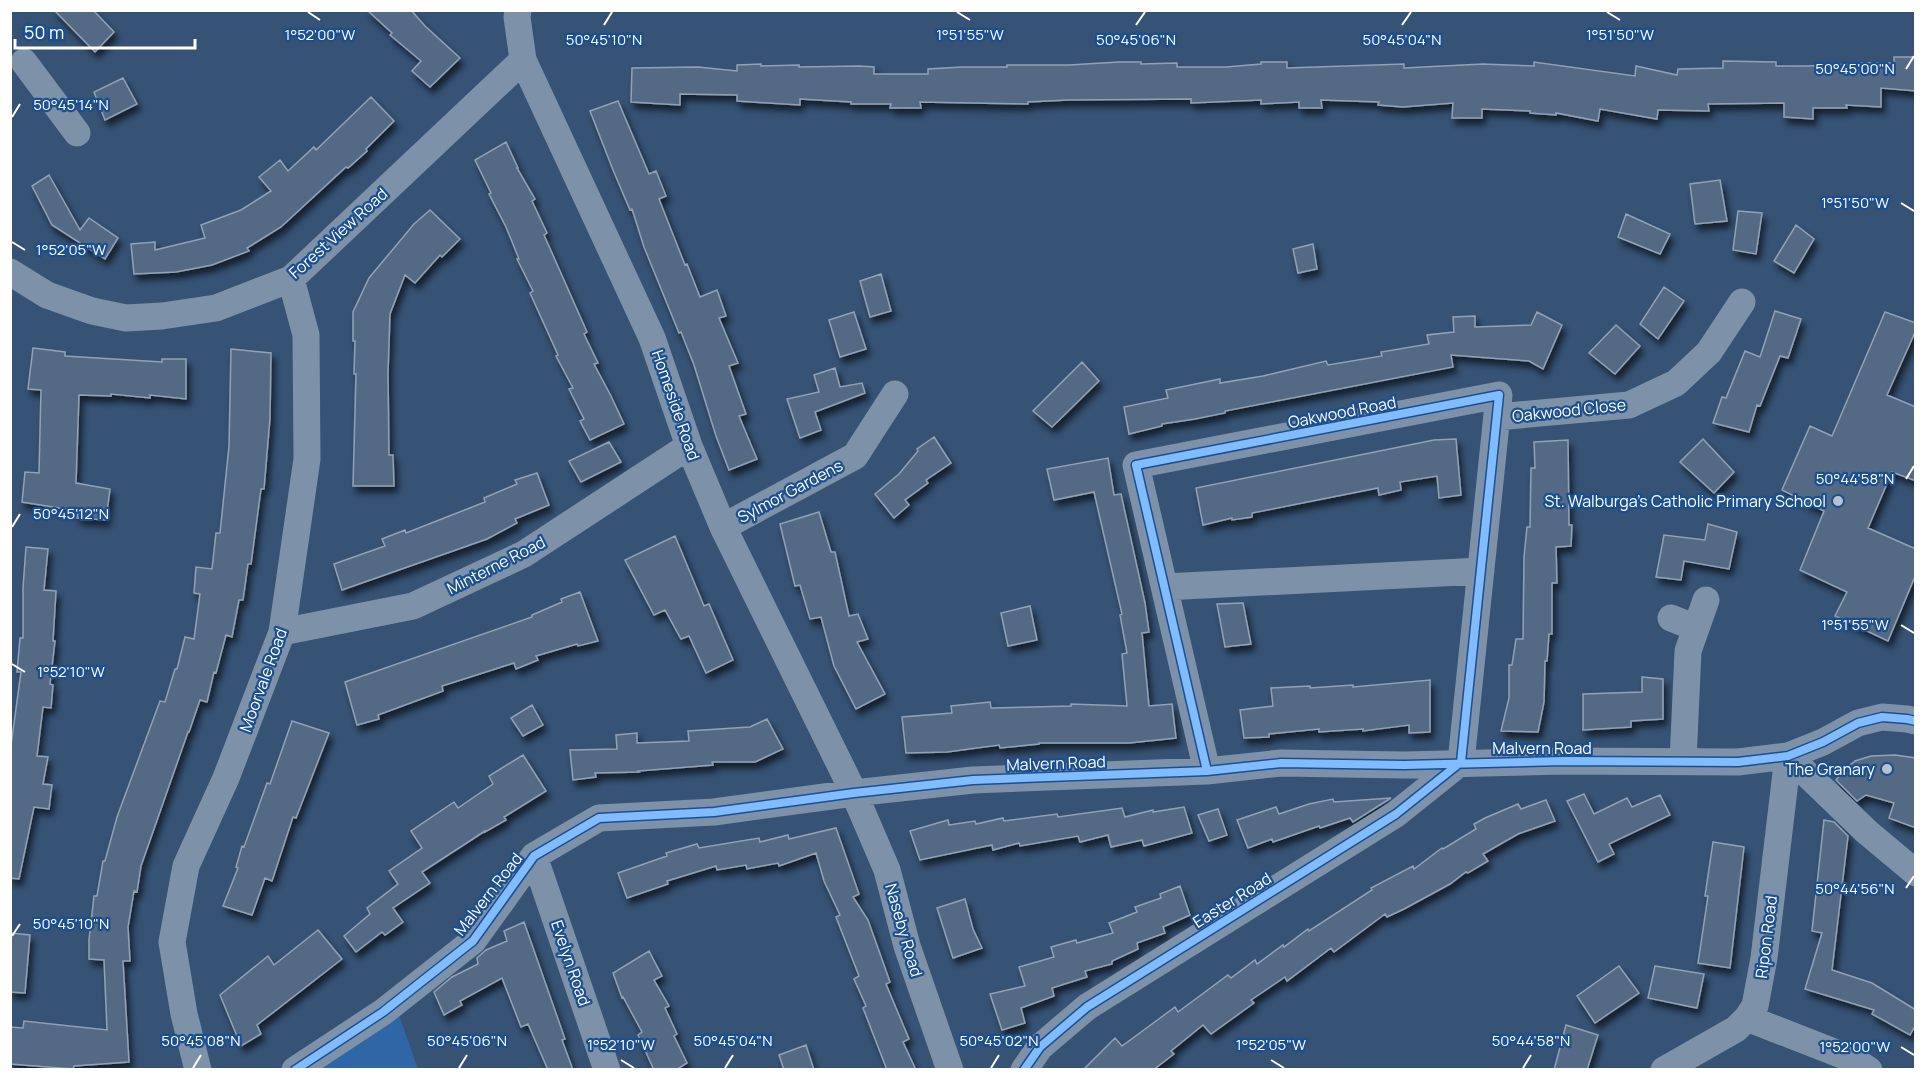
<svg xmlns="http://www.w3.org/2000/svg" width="1926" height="1080" font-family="Manrope,sans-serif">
	<defs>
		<filter id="shadow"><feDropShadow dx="3.5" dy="6" stdDeviation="3" flood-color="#0009"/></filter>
	</defs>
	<rect width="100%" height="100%" fill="#365274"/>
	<path fill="#2f66a5" d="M398 1012 418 1069 313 1070Z"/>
	<path fill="#526984" stroke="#92a2b6" stroke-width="1.5" filter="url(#shadow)" d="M54 10H93L114 32 95 52Z
		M367 10H411L425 26 460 58 430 87 412 71 421 61 390 35 392 33Z
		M1894 57H1916V91L1881 88V107L1846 105 1847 108H1813V119L1784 117V103L1708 104 1709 111 1658 110 1657 119 1600 109 1598 121 1556 113V115L1530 113V111L1482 109V118H1452L1453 103 1403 107 1378 105 1379 102 1321 100 1322 108H1299V102L1261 104V100L1191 103V99L1068 100 1028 102V104L920 102 921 108H890L891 104H851V102L800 99V105L737 101V95L680 94V105L631 102 632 68 698 67 737 71V65L761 64V66L799 65V67L860 66 874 67V74H928V69L962 67H1007V65H1069L1119 62H1141V64L1177 63V67H1226L1261 64V62H1287V68L1404 64V68L1483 64 1534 66V62L1635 76 1636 66 1677 75 1678 69 1723 68V61L1776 62V66H1806L1854 64V63H1894Z
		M123 78 137 104 105 120 94 92Z
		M371 97 394 121 366 149 367 151 348 168 346 167 281 227 247 248 249 251 212 265 176 272 134 274 131 244 155 242V250L205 238 201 225 241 210 271 191 259 177 280 160 288 171 314 147 316 150Z
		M618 101 649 174 656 171 666 196 659 199 685 265 687 264 700 297 717 290 726 316 719 318 738 363 729 366 746 414 739 416 757 459 729 470 716 436 694 365 681 332 679 333 644 247 632 209 630 210 613 170 590 111Z
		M506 142 518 168H517L535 199 532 201 547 233 544 235 587 332 584 334 598 363 594 364 611 396 624 424 590 440 580 421 584 419 569 389 573 388 556 356 558 355 530 293 533 291 517 259H519L506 227 489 194 491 193 475 160Z
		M49 175 80 230 89 218 118 238 105 259 52 225 32 186Z
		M1720 180 1727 221 1695 224 1690 184Z
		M430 210 460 239 442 257 440 255 415 283 405 275 390 314 388 373 389 455H393L394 486H353L356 374H354L355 341H353V312L369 278 414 224Z
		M1738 211 1762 213 1756 254 1733 250Z
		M1626 214 1670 234 1660 254 1618 237Z
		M1796 225 1814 239 1794 273 1774 261Z
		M1313 244 1317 269 1298 273 1293 249Z
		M881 274 891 311 870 317 860 281Z
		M1664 287 1684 301 1658 339 1640 324Z
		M1775 311 1801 319 1788 358 1780 356 1760 406 1757 405 1749 432 1713 423 1722 397 1726 398 1745 351 1760 357Z
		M854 312 866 349 840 357 829 320Z
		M1537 312 1562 325 1543 369 1529 361 1451 355 1453 367 1225 411V413L1195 419 1162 424V426L1129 434 1124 407 1168 398 1166 390 1220 379V383L1263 376 1326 361 1328 365 1382 356 1381 352 1429 344 1427 335 1454 332 1453 317 1475 316V327L1531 325Z
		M1885 312 1916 323V330L1887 395 1916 407V481L1892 472 1868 528 1916 549V574L1888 641 1835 616 1847 592 1800 570 1824 511 1782 490 1810 426 1832 436Z
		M1616 325 1640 346 1615 374 1589 353Z
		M33 348 65 352V356L162 362V359H186V399L150 395V398L111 394V396L79 395 76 483 110 489 106 520 77 518 78 511 22 502 25 472 39 473 41 390 28 389Z
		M231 349 271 353 270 418 264 489H261L251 564H248L243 600H239L232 637 226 635 216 673 214 672 207 702 200 700 189 732H188L141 866 137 892 134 891 128 927 130 961H123L129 1062 74 1066 73 1069 10 1064V1027L23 1028 24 1021 107 1030 104 960 89 959V940L94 896H97L103 861H105L117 817 160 701 165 702 175 669H177L185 637 194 639 200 594 194 593 196 567 212 569 216 533H220L229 446Z
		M1082 362 1099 381 1052 427 1033 411Z
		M835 368 840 387 862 383 865 393 815 412 821 430 800 438 787 399 819 392 814 375Z
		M934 437 951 463 926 480 928 483 905 500 909 505 894 518 875 494 899 474 918 451 917 449Z
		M1456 439 1461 495 1439 498 1437 476 1400 482 1401 490 1379 495 1378 488 1252 513V517L1232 520V518L1203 525 1196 488 1434 440Z
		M1703 439 1734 472 1714 493 1680 462Z
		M1568 440 1569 525H1572L1571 546 1556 547 1557 583H1552V634H1549L1547 661H1545L1544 702 1538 732 1501 731 1509 698V665H1512L1516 639H1523L1524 557 1527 527H1530L1531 468H1535L1534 442Z
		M609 442 621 462 581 482 569 461Z
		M1108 458 1114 495 1121 494 1145 603 1149 632 1142 633 1149 706 1172 704 1176 738 1129 743H1039V744L1000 748 999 745 947 752 906 753 902 717 952 713 951 706 990 702 991 708 1071 706V704L1127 706 1122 654 1127 653 1120 615 1122 614 1094 492 1054 500 1047 469Z
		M537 473 549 505 515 519 517 523 487 539 342 590 334 564 385 546 382 539 405 530 406 533 485 502 484 498 517 484 515 480Z
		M819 512 831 552H835L849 616 858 614 868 639 857 642 885 694 856 709 834 666 821 617 810 619 800 585 795 586 780 524Z
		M1708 524 1737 532 1729 569 1684 561 1681 580 1656 577 1664 535 1705 540Z
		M675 536 704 606 709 604 733 660 706 673 689 636 681 639 665 610 654 615 625 560Z
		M26 547 48 549 44 590 56 591 53 641H55L50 684 53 685 51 708 43 707 37 756 48 757 43 784 52 785 49 809 34 807 19 879 10 878V753L21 672H17L20 638H23V588Z
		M580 592 598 641 578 646 577 644 536 656 538 660 516 669 514 663 442 686 443 691 378 715 379 719 357 725 345 682 532 617V615L562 602 561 599Z
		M1243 603 1251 644 1225 647 1217 604Z
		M1030 606 1037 640 1008 646 1001 613Z
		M1642 677 1663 679V719L1631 721V727L1583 730V694L1642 692Z
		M1430 680V732L1409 733V725L1363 731V729L1319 732V729L1269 734V737L1244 738 1240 710 1273 706 1271 688 1310 686V688L1353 685V687Z
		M532 705 543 725 523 736 511 718Z
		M767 719 783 749 755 762H712L713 765 638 771 639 772 595 773 596 777 573 780 570 750 617 749 616 735 637 733V743L689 741 688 731 750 727Z
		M292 721 329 733 296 818 293 817 272 881 265 878 252 915 223 906 238 868 236 867 242 846 244 847 267 783 270 784Z
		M523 755 546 791 504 817 506 820 485 832V831L422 872 430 883 393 908 403 922 385 935 382 932 356 952 344 936 370 914 367 908 398 884 389 871 422 848 411 831 454 802 458 808 493 784 489 776Z
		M1895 755 1916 758V828L1889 818 1894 803 1866 795 1857 801 1836 780 1843 771 1855 761 1871 756Z
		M1584 794 1594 814 1627 798 1632 807 1660 795 1670 815 1609 844 1614 854 1598 862 1567 801Z
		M1391 798 1353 822 1350 818 1320 828 1319 826 1273 842 1272 839 1248 848 1237 820 1276 807 1279 814 1309 804 1333 799 1334 802Z
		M1546 800 1555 821 1518 834 1483 854 1488 861 1468 873 1466 872 1450 884 1404 909 1387 917 1385 914 1334 952 1331 948 1287 981 1285 977 1251 1000 1254 1003 1211 1034 1203 1025 1171 1051 1174 1054 1153 1070H1083L1115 1038 1122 1046 1175 1007 1178 1012 1228 975 1231 978 1255 960 1257 964 1283 945 1284 947 1308 929 1309 931 1372 890 1371 888 1413 866 1414 869 1442 848 1443 849 1476 829 1474 824 1485 818 1518 804 1521 809Z
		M1184 807 1192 833 1144 846 1142 840 1111 847 1108 835 1080 842 1078 836 1020 846 1019 843 993 850 992 845 920 860 910 831 948 820 949 825 975 821 976 824 1003 818 1004 821 1057 814 1058 817 1122 808 1125 817 1153 810V812Z
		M1218 809 1227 835 1209 841 1198 815Z
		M1824 820 1834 822 1848 836 1832 970 1872 983 1916 1010V1024L1910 1035 1872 1014 1874 1010 1805 989 1822 933 1812 931Z
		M836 828 859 894 853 897 868 920 890 982 886 984 909 1039 903 1042 916 1070H887L863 1008 866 1006 854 979 859 976 836 917 840 915 824 881 816 853 779 866 778 863 747 869 746 865 717 870 716 866 667 881 668 884 627 898 618 873 667 856 666 853 697 844 699 848 759 838 760 842 788 835 789 839Z
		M1713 842 1744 847 1730 968 1698 963 1708 896H1705Z
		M1180 886 1190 915 1163 927 1165 933 1137 943 1138 949 1112 961V964L1085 971 1087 977 1052 988 1054 996 1021 1008 1025 1023 1002 1030 990 994 1025 986 1019 967 1054 957 1051 947 1076 940 1077 943 1113 933 1109 923 1137 912 1135 907 1161 898 1160 894Z
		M965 899 973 929 982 948 953 958 937 908Z
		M524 922 565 1039 562 1040 573 1070H548L528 1024 521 1027 502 978 460 1001 462 1005 444 1015 434 992 452 977 478 964 477 958 486 950 507 941 504 931Z
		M318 930 342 959 257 1025 261 1034 241 1046 220 995 268 956 274 965Z
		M10 933 30 935 25 993 10 992Z
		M649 951 662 976 654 980 669 1006 665 1008 677 1034 674 1036 687 1063 676 1070H654L638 1035 642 1032 623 997 622 998 613 973Z
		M1619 966 1639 993 1595 1023 1577 996Z
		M1655 966 1704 974 1697 1008 1648 998Z
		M1566 1025 1598 1035 1587 1070H1554Z
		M806 1045 814 1070H784L779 1055Z"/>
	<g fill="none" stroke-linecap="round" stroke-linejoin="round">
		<path stroke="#7d92a8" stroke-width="27" d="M518 10 517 17 523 60 652 338 689 446 723 527 854 793 887 870 907 946 950 1070
			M24 62 77 133
			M10 272 47 295 92 311 126 318 162 316 216 308 291 279 523 60
			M1497 417 1629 405 1676 383 1709 352 1742 302
			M723 527 855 456 895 394
			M1165 587 1481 571
			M1671 618 1696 628
			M282 632 413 606 524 554 689 446
			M1788 756 1867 832 1916 873
			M1683 761 1688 651 1706 600
			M534 856 607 1070
			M1747 1018 1852 1059 1869 1070
			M198 1070 184 1014 172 942 186 866 226 778 282 632 307 459 306 335 291 279
			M295 1070 383 1012 473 941 534 856 599 818 714 812 854 793 973 780 1207 771 1281 763 1404 765 1563 761 1738 762 1788 756 1823 742 1858 723 1882 717 1907 719 1916 721
			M1024 1070 1040 1047 1087 1007 1396 814 1461 762 1499 395 1136 465 1207 771
			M1664 1070 1736 1029 1747 1018 1755 1006 1764 958 1788 756"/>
		<defs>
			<path id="cycleway" d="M295 1070 383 1012 473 941 534 856 599 818 714 812 854 793 973 780 1207 771 1281 763 1404 765 1563 761 1738 762 1788 756 1823 742 1858 723 1882 717 1907 719 1916 721
				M1024 1070 1040 1047 1087 1007 1396 814 1461 762 1499 395 1136 465 1207 771"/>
		</defs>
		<use href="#cycleway" stroke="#1b4f8f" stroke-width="11"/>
		<use href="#cycleway" stroke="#80bcff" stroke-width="8"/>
	</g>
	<path fill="none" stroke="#fff" stroke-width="2" d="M308 12 320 20M957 12 970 20M1607 12 1620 20M604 25 612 12M1136 25 1145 12M1402 25 1411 12M1906 69 1914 56M12 117 20 104M1901 203 1914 211M12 242 25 250M1906 479 1914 466M12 527 20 514M1901 625 1914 633M12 664 25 672M1906 888 1914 876M12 936 20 924M1901 1047 1914 1055M621 1060 634 1068M1271 1060 1284 1068M193 1068 201 1055M459 1068 467 1055M725 1068 733 1055M991 1068 999 1055M1523 1068 1531 1055"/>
	<g fill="#b9c2ce" stroke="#1b4f8f" stroke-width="2">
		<circle cx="1838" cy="501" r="6"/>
		<circle cx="1887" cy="769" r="6"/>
	</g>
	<g text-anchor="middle" stroke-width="4.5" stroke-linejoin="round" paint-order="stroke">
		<g font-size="16" fill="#fff" stroke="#1b4f8f">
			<text transform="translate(338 233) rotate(-42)" y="6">Forest View Road</text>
			<text transform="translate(676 405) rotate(71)" y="6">Homeside Road</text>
			<text transform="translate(1569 410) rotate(-6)" y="6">Oakwood Close</text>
			<text transform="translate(1342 412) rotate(-11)" y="6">Oakwood Road</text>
			<text transform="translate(790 491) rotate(-28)" y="6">Sylmor Gardens</text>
			<text transform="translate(496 565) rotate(-27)" y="6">Minterne Road</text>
			<text transform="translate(263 680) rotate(-70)" y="6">Moorvale Road</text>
			<text x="1542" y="754">Malvern Road</text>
			<text transform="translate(1056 763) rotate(-2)" y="6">Malvern Road</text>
			<text transform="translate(488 894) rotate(-52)" y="6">Malvern Road</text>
			<text transform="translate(1232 900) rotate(-32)" y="6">Easter Road</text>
			<text transform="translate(904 930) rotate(74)" y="6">Naseby Road</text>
			<text transform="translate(1766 937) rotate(-83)" y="6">Ripon Road</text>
			<text transform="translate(571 963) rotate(71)" y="6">Evelyn Road</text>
		</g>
		<g font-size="16" fill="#fff" stroke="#1b4f8f" text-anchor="end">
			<text x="1826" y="507">St. Walburga's Catholic Primary School</text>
			<text x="1875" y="775">The Granary</text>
		</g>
	</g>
	<g font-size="15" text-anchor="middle" fill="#fff" stroke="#1b4f8f" stroke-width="4.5" stroke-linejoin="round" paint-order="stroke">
		<text x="320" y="40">1°52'00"W</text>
		<text x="970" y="40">1°51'55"W</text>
		<text x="1620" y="40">1°51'50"W</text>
		<text x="604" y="45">50°45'10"N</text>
		<text x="1136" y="45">50°45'06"N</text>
		<text x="1402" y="45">50°45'04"N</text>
		<text x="1855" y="74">50°45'00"N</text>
		<text x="71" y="110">50°45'14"N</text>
		<text x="1855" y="208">1°51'50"W</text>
		<text x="71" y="255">1°52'05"W</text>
		<text x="1855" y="484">50°44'58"N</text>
		<text x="71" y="519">50°45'12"N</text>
		<text x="1855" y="630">1°51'55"W</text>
		<text x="71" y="677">1°52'10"W</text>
		<text x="1855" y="894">50°44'56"N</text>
		<text x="71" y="929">50°45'10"N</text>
		<text x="201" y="1046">50°45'08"N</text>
		<text x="467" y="1046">50°45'06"N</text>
		<text x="733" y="1046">50°45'04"N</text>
		<text x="999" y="1046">50°45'02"N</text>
		<text x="1531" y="1046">50°44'58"N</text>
		<text x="621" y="1050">1°52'10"W</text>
		<text x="1271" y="1050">1°52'05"W</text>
		<text x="1855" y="1052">1°52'00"W</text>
	</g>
	<rect width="1926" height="1080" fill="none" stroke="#ffffff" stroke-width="24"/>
	<path d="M15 39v9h180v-9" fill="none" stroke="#ffffff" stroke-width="3"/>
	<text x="24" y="39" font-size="18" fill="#ffffff" stroke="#1b4f8f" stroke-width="4.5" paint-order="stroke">50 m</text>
</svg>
